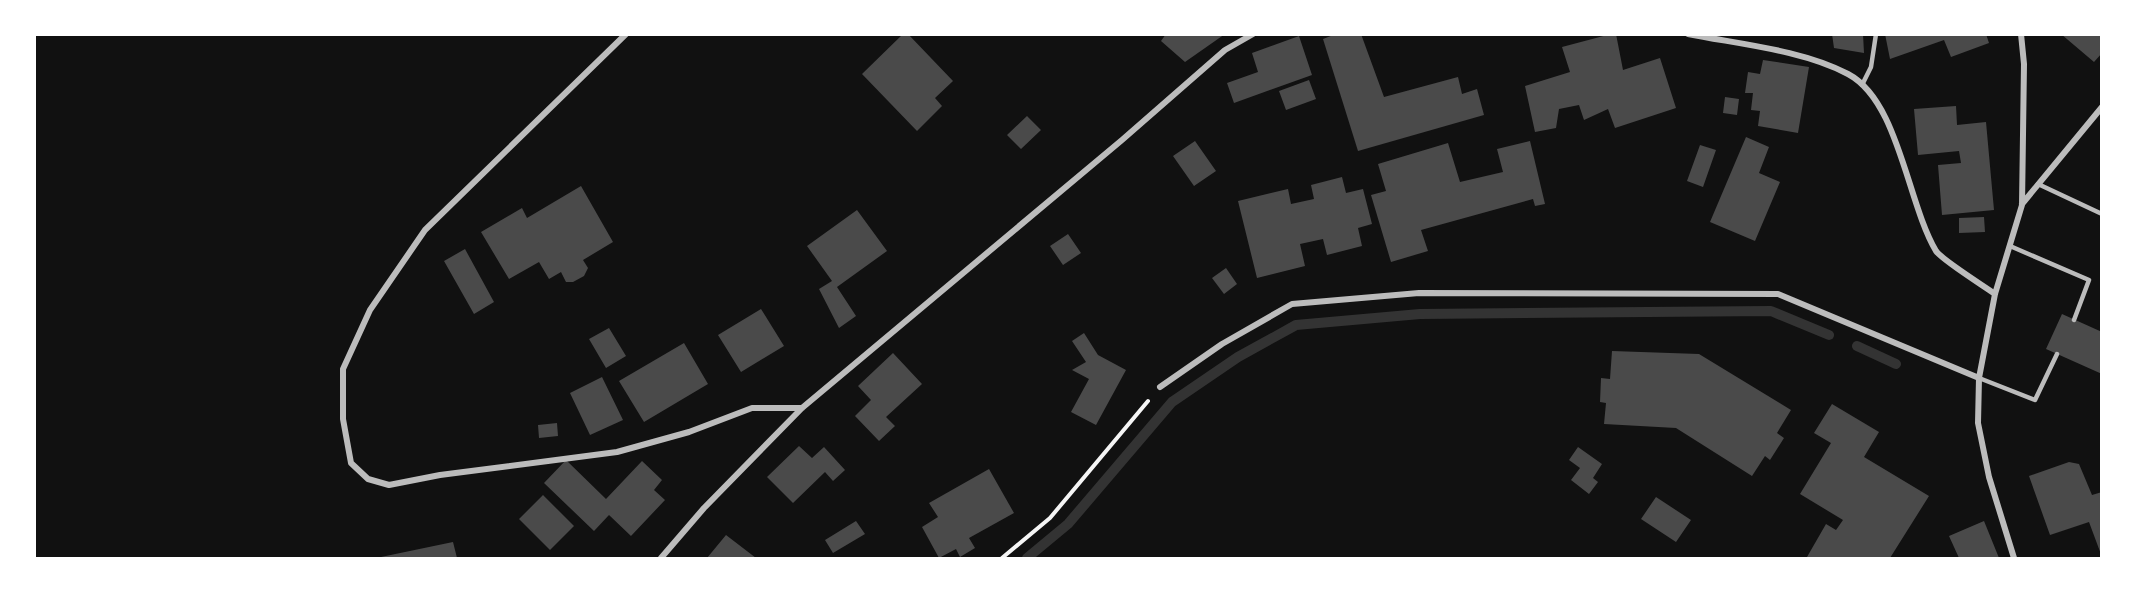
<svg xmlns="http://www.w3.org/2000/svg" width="2136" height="593" font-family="Jost,sans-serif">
	<rect width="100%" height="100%" fill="#111"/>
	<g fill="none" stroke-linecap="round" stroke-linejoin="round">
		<path stroke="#333" stroke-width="10" d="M1857 346 1896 364
			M1027 558 1068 524 1172 402 1238 357 1296 325 1420 314 1771 311 1829 335"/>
	</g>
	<path fill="#4a4a4a" d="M903 34H908L953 81 935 98 942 106 917 131 862 74Z
		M1166 34 1184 35 1225 34 1185 62 1161 41Z
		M1336 34H1361L1384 97 1458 77 1462 94 1477 89 1484 115 1358 151 1323 39Z
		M1611 34H1616L1623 70 1660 58 1676 108 1615 128 1608 109 1584 120 1579 105 1559 109 1556 128 1535 132 1525 86 1570 72 1562 47Z
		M1832 34H1863L1864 53 1834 48Z
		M1885 34H1986L1989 43 1951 57 1944 40 1890 59Z
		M2061 34H2102V53L2094 62Z
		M1299 36 1312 75 1234 103 1227 83 1258 72 1252 53Z
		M1763 60 1809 67 1798 133 1758 126 1760 111 1751 110 1753 93H1745L1748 72 1760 74Z
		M1309 80 1316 99 1286 110 1279 91Z
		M1725 97 1739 99 1737 115 1723 113Z
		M1956 106 1957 125 1986 122 1994 210 1942 215 1938 165 1961 163 1959 151 1918 155 1914 109Z
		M1027 116 1041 130 1021 149 1007 135Z
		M1746 137 1769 147 1759 173 1780 182 1755 241 1710 222Z
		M1195 141 1216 171 1194 186 1173 156Z
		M1530 141 1545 204 1535 206 1533 199 1421 230 1428 251 1391 262 1371 195 1386 191 1378 164 1448 143 1460 182 1503 172 1497 149Z
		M1700 145 1716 150 1703 187 1687 181Z
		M1342 177 1346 193 1363 189 1372 224 1358 228 1362 246 1327 255 1323 239 1300 244 1305 266 1257 278 1238 201 1288 189 1291 204 1314 199 1311 185Z
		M581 186 613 242 583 260 588 268 584 276 573 282H566L561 272 549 279 539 262 509 279 481 232 522 208 527 218Z
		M857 210 887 251 837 287 856 316 839 328 819 289 832 281 807 246Z
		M1984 217 1985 232 1959 233V218Z
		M1068 234 1081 253 1063 265 1050 246Z
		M465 249 494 302 474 314 444 261Z
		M1226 268 1237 284 1224 294 1212 278Z
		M761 309 784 346 741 372 718 335Z
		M2062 314 2102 332V374L2046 349Z
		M609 328 626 356 606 368 589 339Z
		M1084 333 1098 355 1126 370 1096 425 1071 412 1089 379 1072 370 1086 362 1072 341Z
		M684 343 708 384 644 422 619 381Z
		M1612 351 1699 354 1791 410 1777 433 1784 438 1770 460 1765 456 1752 476 1676 428 1604 424 1606 403 1600 402 1601 378 1610 379Z
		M893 353 922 384 886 417 895 426 879 441 855 416 871 400 858 386Z
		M602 377 623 420 590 435 570 393Z
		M1832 404 1879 432 1864 457 1929 496 1890 558H1810L1807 557 1826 524 1836 530 1843 520 1800 494 1831 443 1814 433Z
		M557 423 558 436 539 438 538 425Z
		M799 446 812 458 824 447 845 470 833 481 825 472 793 503 767 477Z
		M1578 447 1602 464 1593 478 1598 482 1589 494 1571 480 1580 468 1569 460Z
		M566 460 606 499 642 461 662 480 654 490 665 500 631 536 609 515 594 531 544 483Z
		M2069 462 2079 464 2092 495 2102 492V557L2089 522 2050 535 2029 476Z
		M989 469 1014 513 969 538 975 548 960 557 956 549 939 558 922 527 938 517 929 503Z
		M543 495 574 526 550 550 519 519Z
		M1656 497 1691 520 1676 542 1641 519Z
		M856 521 865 534 833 553 825 540Z
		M1984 521 1999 558H1959L1949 536Z
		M726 535 756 558H707Z
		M453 542 457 558H381V557Z"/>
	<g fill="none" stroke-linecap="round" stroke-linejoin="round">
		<path stroke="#f5f5f5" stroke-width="4" d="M1002 558 1050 518 1148 401"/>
		<path stroke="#bcbcbc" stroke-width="4.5" d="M1862 85 1871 67 1876 34
			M2038 184 2102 214
			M2010 246 2089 280 2074 320
			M1979 378 2035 400 2057 354"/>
		<path stroke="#bcbcbc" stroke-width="6" d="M626 34 425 230 370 310 343 369V419L351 463 368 479 389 485 440 475 617 452 689 432 752 408H802
			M1688 34C1738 44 1803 50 1848 74 1899 101 1907 202 1936 251 1942 260 1984 286 1995 294
			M2022 204 2102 107
			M1160 387 1222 344 1292 304 1419 293 1778 294 1979 378
			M661 558 704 508 802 408 1122 140 1225 50 1253 34
			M2014 558 1989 477 1978 423 1979 378 1995 294 2022 205 2024 64 2021 34"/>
	</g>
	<rect width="2136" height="593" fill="none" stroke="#ffffff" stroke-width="72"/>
</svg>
